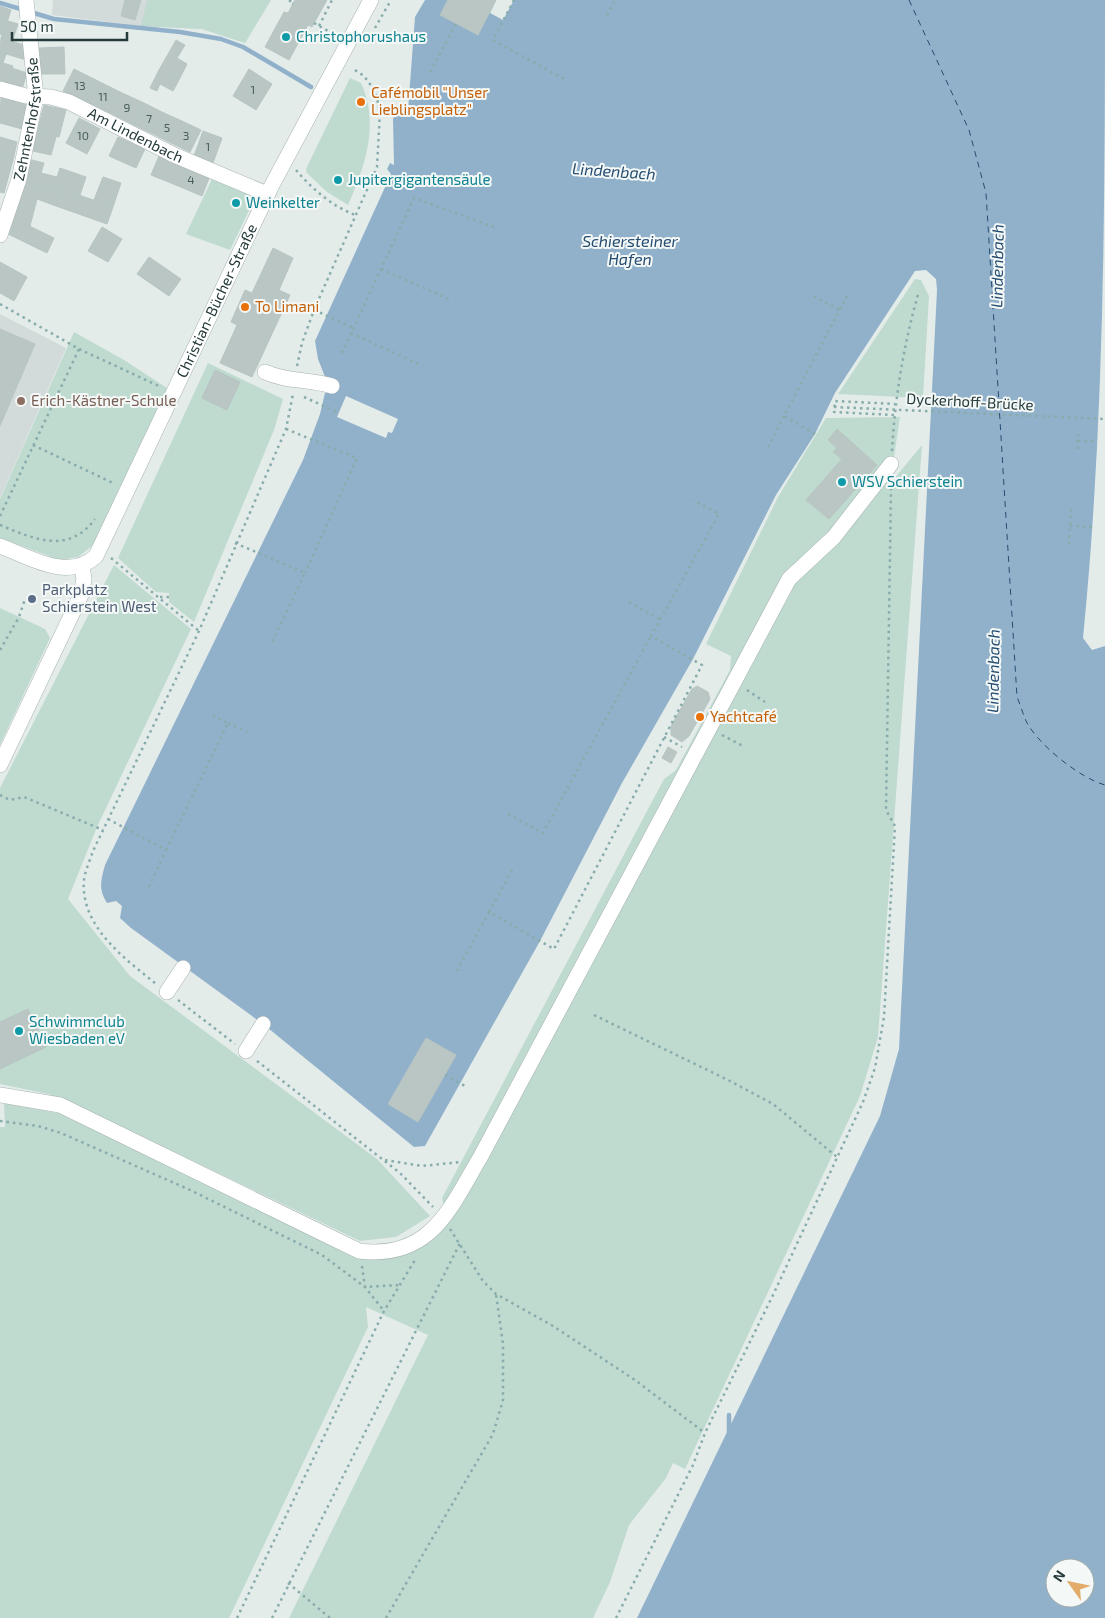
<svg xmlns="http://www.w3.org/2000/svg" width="1105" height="1618" font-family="'Exo 2',sans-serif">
	<rect width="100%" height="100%" fill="#e4ecea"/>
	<path fill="#d2dbda" d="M53 0H271L245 43 202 29 141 26 52 15Z
		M0 314 66 348 0 498Z"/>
	<path fill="#bfdacf" d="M147 0H271L245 43 202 29 141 26Z
		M350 78 361 83C380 124 365 167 348 205L327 192 307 173 306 169Z
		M213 177 257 194 230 250 186 234Z
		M915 279 921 280 929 296 923 398 838 394Z
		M74 332 124 360 170 390 98 538 91 547 78 557 60 560 0 538V499Z
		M208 363 283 399 274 430 194 622 169 602V593L156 592 118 558Z
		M900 417 894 457 878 475 889 485 922 445 878 1037 860 1096 685 1469 673 1463 666 1478 629 1525 610 1582 593 1618H289L428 1335 366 1307 368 1327 229 1618H0V1127H5L4 1103 63 1114 381 1257 447 1219 442 1198 664 779 676 770 730 670 731 656 706 644 778 497 826 418Z
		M114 565 191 629 97 827 68 899 130 976 377 1159 430 1216 396 1237 360 1241 70 1102 48 1094 0 1084V788Z
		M0 608 45 629 50 638 0 745Z"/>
	<path fill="#91b1cb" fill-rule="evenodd" d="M425 0H1105C1105 213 1104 427 1083 638L1092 650 1105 646V1618H637L880 1116 899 1049 937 290 936 279 926 270 915 271 835 393 815 434 776 495 693 659 622 783 540 941 425 1146 414 1147 263 1024 131 928 120 918 122 906 116 901 107 903C98 889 101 880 105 865L303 460 320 414 325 393 331 392 318 359 315 341 391 174 387 169 390 163 394 165 393 118 408 110 415 17ZM1055 1568H1085V1598H1055Z"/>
	<path fill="#e4ecea" d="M496 0H514L503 20 490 13Z
		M346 396 398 419 392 433 388 432 386 438 337 417Z"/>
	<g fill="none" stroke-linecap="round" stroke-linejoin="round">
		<path stroke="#91b1cb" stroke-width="4.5" d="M0 3 54 19 180 32 221 39 243 47 311 87
			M729 1415V1433"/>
		<path stroke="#254d71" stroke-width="1" stroke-dasharray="6 5" stroke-linecap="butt" d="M909 0 969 130 986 193 1017 697C1021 706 1023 715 1027 723 1040 746 1080 778 1105 785"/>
	</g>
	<path fill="#b9c6c4" stroke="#b7c5c3" d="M125 0H141L135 20 121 16Z
		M295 0H327L312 27 308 25 289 60 265 47 284 12 288 13Z
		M448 0H496L478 35 440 15Z
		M0 6 11 10 3 35 0 34Z
		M8 21 18 24 12 42 1 38Z
		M1 38 24 45 26 60 0 52Z
		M176 40 185 45 177 58 187 64 179 80 159 70Z
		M64 47 65 74H39V48Z
		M0 52 6 54 3 63 13 66 7 85 0 83Z
		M12 68 27 73 22 89 7 85Z
		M74 69 96 80 86 102 63 91Z
		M249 69 272 84 256 110 233 96Z
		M159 70 179 80 173 91 160 84 157 91 150 88Z
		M96 80 120 92 110 113 86 102Z
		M120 92 144 103 134 125 110 113Z
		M1 97 29 105 22 129 0 123Z
		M144 103 164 113 153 134 134 125Z
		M44 105 66 110 59 137 37 132Z
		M164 113 182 121 171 143 153 134Z
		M79 118 100 129 87 154 66 143Z
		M182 121 201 130 190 152 171 143Z
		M203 131 222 138 213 163 194 156Z
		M37 132 56 137 51 155 33 151Z
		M0 137 17 142 13 160 0 157Z
		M118 137 145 149 136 168 109 156Z
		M159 156 179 164 171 183 151 175Z
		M0 157 13 160 4 193 0 192Z
		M28 159 44 163 41 173 57 177 53 190 23 182Z
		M179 164 210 176 202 196 171 183Z
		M60 168 86 177 80 195 54 186Z
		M103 177 121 183 113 207 94 200Z
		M23 182 53 190 54 186 62 189 56 206 37 199 30 226 13 218Z
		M62 189 113 207 107 224 56 206Z
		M13 218 54 238 47 253 6 233Z
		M102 227 122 239 108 262 88 251Z
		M273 248 293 258 279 290 290 295 252 377 220 363 237 325 231 322 245 290 252 293Z
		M149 257 181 279 169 296 137 274Z
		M0 262 27 277 14 301 0 293Z
		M0 329 35 344 0 426Z
		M215 370 240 382 227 410 202 398Z
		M837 429 877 465 829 519 806 500 842 459 833 452 837 448 828 440Z
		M697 686 708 692 710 699 689 736 682 742 671 735V726L692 689Z
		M668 747 677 752 671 763 662 758Z
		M28 1009 46 1047 0 1069V1022Z
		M426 1038 456 1055 418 1122 388 1104Z"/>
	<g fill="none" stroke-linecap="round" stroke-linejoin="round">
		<defs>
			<g id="minor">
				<path id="s1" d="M0 89 26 96 51 97 69 102 174 155 267 194"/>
				<path id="s2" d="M0 235 19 179 36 97 26 0"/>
				<path d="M265 372C287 382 310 379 332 386"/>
				<path id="s3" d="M0 546C30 557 68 582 96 556L271 187 371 0"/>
				<path d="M0 765 81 595 84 579 82 566"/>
				<path d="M167 992 183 968"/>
				<path d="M246 1051 263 1024"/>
				<path d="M0 1095 60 1105 359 1251C431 1260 450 1208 481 1156L789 579 834 537 891 464"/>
			</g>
		</defs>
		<use href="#minor" stroke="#a7b3b2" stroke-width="16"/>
		<path stroke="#87acab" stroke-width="2.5" stroke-dasharray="2.5 4" stroke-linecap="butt" d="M291 0 289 2 293 4
			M514 0 493 40 568 81
			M607 15 615 0
			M314 23 335 35
			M319 26 332 0
			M375 28 391 0
			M430 72 456 24
			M296 170C312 189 332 206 355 215
			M381 269 451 300
			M814 296 839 310
			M0 304 79 349 161 387
			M314 310 354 328
			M351 333 421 365
			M342 353 414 198 494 227
			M297 366 302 343 314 310 377 167 380 111 375 91 364 76 352 68
			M304 397 339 413
			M894 415 834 412 835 401 895 404
			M286 429 357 458 305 573
			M815 434 784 416 847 296
			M1078 441H1095
			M33 445 113 483
			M768 447 784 416
			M1078 449V434
			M892 451C895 396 904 343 919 291
			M0 516 79 349
			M0 525C34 539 68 555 95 519
			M1070 526 1094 527
			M235 543 305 573 271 644
			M1069 544 1071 506
			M111 558 199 631
			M160 597H170
			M629 602 661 620
			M0 650 19 617 25 599
			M747 690 765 702
			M228 723 247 732
			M722 735 743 746
			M664 737 682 747
			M0 795 10 800 24 797 103 830
			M508 814 543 833 651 636
			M108 819 166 850 148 889
			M166 850 228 723 213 716
			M489 912 514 867
			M457 971 489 912 554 949 702 665 651 636 719 514 693 500
			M155 983C124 958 80 926 84 880 85 871 90 860 93 851L199 631 286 429 293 394
			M178 1000 235 1044
			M594 1015 728 1080 773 1104 837 1157
			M257 1061 400 1173 433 1207
			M445 1075 467 1087
			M0 1121 38 1126 61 1133 188 1189 322 1255 365 1287 384 1311
			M385 1160 422 1166 461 1162
			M450 1229 483 1281 496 1294 553 1326 635 1380 705 1433
			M362 1266 365 1287 399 1285
			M288 1583 330 1618
			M237 1618 384 1311 415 1260
			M272 1618 460 1243
			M386 1618 493 1434 503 1400V1344L496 1294
			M616 1618 693 1465 705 1433 774 1293 863 1102 875 1068 884 1017 895 826 886 810 891 489"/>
		<use href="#minor" stroke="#fff" stroke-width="15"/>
		<path stroke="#87acab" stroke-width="2.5" stroke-dasharray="2.5 4" stroke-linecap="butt" d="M834 407 1105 419"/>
	</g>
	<g fill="#0f9aa8" stroke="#f4f8f7" stroke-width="2">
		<circle cx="286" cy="37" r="5"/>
		<circle cx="338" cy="180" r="5"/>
		<circle cx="236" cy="203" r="5"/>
		<circle cx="842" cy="482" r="5"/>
		<circle cx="19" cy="1031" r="5"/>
	</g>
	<g fill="#e8710a" stroke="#f4f8f7" stroke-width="2">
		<circle cx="361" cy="102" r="5"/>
		<circle cx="245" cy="307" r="5"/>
		<circle cx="700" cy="717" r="5"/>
	</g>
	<circle fill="#8d6e63" stroke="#f4f8f7" stroke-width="2" cx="21" cy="401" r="5"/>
	<circle fill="#5c6f8a" stroke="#f4f8f7" stroke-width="2" cx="32" cy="599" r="5"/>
	<g text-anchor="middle" stroke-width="4" stroke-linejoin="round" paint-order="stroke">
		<g font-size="12" fill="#4a5d5d">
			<text x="80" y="90">13</text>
			<text x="253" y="94">1</text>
			<text x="103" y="101">11</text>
			<text x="127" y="112">9</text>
			<text x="149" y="123">7</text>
			<text x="167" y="132">5</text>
			<text x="83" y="140">10</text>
			<text x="186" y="140">3</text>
			<text x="208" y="151">1</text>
			<text x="191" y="184">4</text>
		</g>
		<g font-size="15" fill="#0d838f" stroke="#f4f8f7" text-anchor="start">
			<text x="296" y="42">Christophorushaus</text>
			<text x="348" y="185">Jupitergigantensäule</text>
			<text x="246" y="208">Weinkelter</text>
			<text x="852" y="487">WSV Schierstein</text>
			<text x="29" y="1027">Schwimmclub<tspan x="29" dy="17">Wiesbaden eV</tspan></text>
		</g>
		<g font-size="15" fill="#c56008" stroke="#f4f8f7" text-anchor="start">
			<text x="371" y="98">Cafémobil "Unser<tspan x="371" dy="17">Lieblingsplatz"</tspan></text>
			<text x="255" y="312">To Limani</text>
			<text x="710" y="722">Yachtcafé</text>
		</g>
		<g font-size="15" fill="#253a3b" stroke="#f4f8f7">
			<text dy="5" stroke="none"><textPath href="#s2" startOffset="120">Zehntenhofstraße</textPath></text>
			<text dy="5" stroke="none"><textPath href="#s1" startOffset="145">Am Lindenbach</textPath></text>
			<text dy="5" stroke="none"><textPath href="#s3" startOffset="385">Christian-Bücher-Straße</textPath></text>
			<text transform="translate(970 402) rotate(3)" y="5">Dyckerhoff-Brücke</text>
		</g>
		<g font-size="15" fill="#785e54" stroke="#f4f8f7" text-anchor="start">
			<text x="31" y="406">Erich-Kästner-Schule</text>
		</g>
		<g font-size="15" fill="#4e5e75" stroke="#f4f8f7" text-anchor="start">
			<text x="42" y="595">Parkplatz<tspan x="42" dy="17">Schierstein West</tspan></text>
		</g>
		<g font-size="16" font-style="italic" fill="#254d71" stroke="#f4f8f7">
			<text transform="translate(614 171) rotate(4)" y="6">Lindenbach</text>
			<text x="630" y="247">Schiersteiner<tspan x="630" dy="18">Hafen</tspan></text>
			<text transform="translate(997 266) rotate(-89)" y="6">Lindenbach</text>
			<text transform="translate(993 671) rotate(-89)" y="6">Lindenbach</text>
		</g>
	</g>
	<g transform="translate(1070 1583) rotate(303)"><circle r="24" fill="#f4f8f7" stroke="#a1acac"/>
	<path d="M0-4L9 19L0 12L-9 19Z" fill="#e3ac6a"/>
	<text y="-8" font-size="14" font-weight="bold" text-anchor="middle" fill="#253a3b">N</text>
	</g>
	<path d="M12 32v8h115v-8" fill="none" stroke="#253a3b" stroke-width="2.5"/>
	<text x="20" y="32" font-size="15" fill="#253a3b" stroke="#f4f8f7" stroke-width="4" paint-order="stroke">50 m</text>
</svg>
